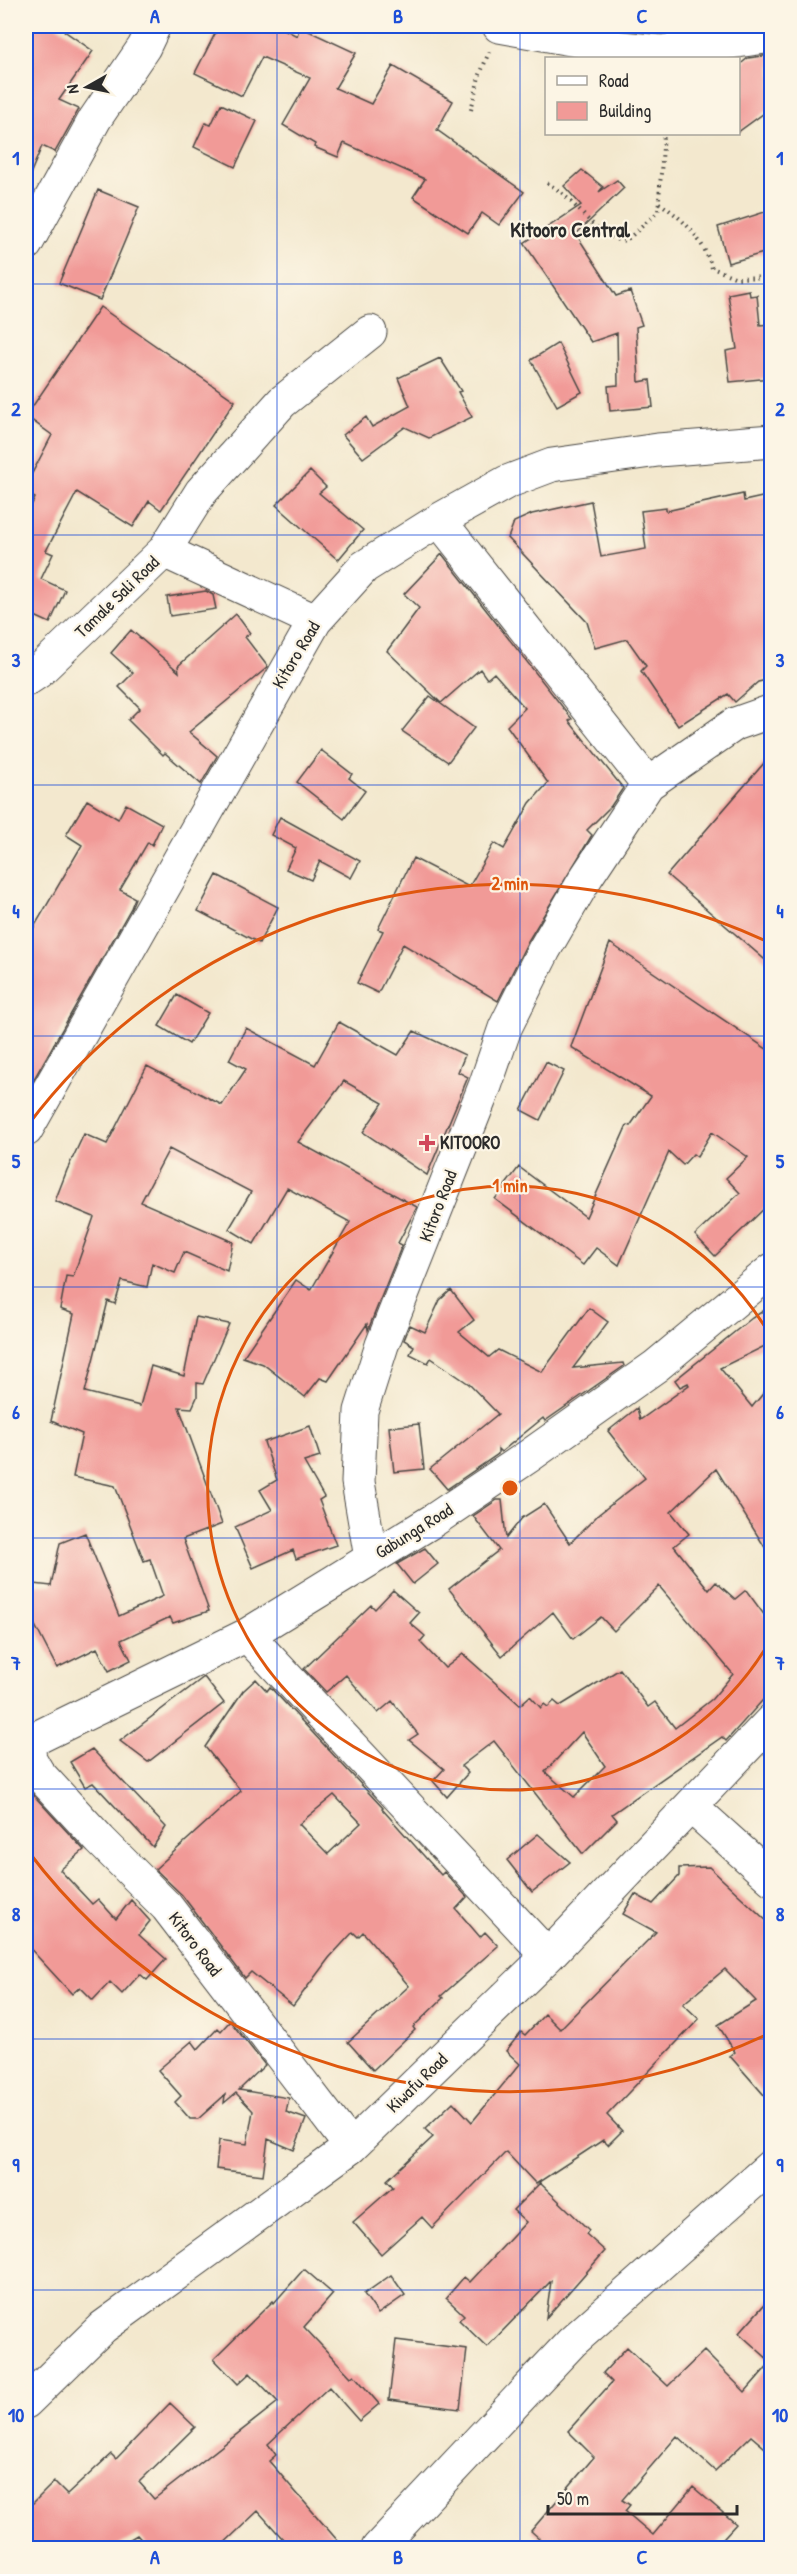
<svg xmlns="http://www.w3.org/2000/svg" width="797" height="2574" font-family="'Patrick Hand',sans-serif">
	<rect width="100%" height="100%" fill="#fcf5e5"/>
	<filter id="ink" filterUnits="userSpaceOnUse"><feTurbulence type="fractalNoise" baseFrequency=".0167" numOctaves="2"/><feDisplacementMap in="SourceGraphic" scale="12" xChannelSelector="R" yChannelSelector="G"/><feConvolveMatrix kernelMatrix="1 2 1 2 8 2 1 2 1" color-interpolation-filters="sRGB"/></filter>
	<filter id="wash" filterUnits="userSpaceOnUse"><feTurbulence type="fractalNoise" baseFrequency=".008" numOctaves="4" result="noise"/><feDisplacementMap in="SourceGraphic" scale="24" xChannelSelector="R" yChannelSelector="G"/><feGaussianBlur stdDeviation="1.35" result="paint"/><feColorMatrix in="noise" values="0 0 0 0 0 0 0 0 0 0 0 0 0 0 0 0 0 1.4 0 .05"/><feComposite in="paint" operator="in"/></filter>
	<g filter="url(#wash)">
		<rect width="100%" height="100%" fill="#f3e8ce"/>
		<g id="blocks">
			<path fill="#f19a97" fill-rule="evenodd" d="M26 26H57L93 51 59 100 79 109 55 152 42 146 26 184Z
				M219 26H278L297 36 300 27 356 53 335 88 371 104 393 66 453 101 437 130 524 192 499 225 482 213 468 233 413 197 425 179 344 143 338 157 314 147 315 144 283 125 310 78 262 57 242 96 195 73Z
				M771 55V108L738 132V66L748 58Z
				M221 104 257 121 235 167 194 147 205 123 211 125Z
				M582 170 603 187 599 192 617 180 624 188 576 234 616 296 630 291 642 325 636 327 639 382 650 380 653 407 610 411 608 386 618 385 617 333 591 342 524 243 581 205 564 186Z
				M98 190 139 207 100 300 59 283Z
				M771 210V251L728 263 718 227Z
				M749 290 750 296 757 295 760 325 771 324V378L730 382 726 351 737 349 728 294Z
				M100 307 235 401 161 510 149 501 133 527 77 492 46 551 53 554 41 579 65 590 50 623 26 612V516L35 498 26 493V485L52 435 26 416Z
				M558 343 582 392 557 406 531 360Z
				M440 358 461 391 458 392 472 417 429 438 405 427 363 458 343 435 366 417 372 427 410 406 398 378Z
				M310 471 326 487 319 493 363 530 338 560 276 505Z
				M743 494 744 501 771 495V679L758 682 735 702 728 694 678 726 641 671 646 666 627 639 595 648 587 622 508 538 514 522 532 514 591 501 601 557 646 549 641 511 666 508V511Z
				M442 554 572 719 569 721 623 788 611 806 587 830 592 835 528 941 498 1001 403 944 378 993 357 983 383 931 378 929 413 858 469 887 494 843 504 849 530 803 548 783 507 726 525 708 494 673 487 679 480 669 441 703 387 651 419 608 404 594Z
				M206 591 213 595 216 609 170 616 167 597Z
				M236 614 250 633 245 637 268 667 189 732 217 756 201 784 165 753 163 755 128 720 140 708 119 687 133 673 111 653 131 630 179 672 178 666Z
				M430 696 474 728 448 762 402 731Z
				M321 750 352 774 349 778 365 791 344 819 297 782Z
				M771 755V965L667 875Z
				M87 800 118 819 126 804 162 824 152 845 148 842 120 890 135 898 131 908 26 1093V924L33 929 82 845 66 835Z
				M280 817 360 861 351 878 320 861 311 880 286 869 296 848 271 835Z
				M217 875 278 907 259 943 198 911Z
				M610 943 771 1052V1202L715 1256 695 1235 740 1193 726 1178 748 1157 712 1132 697 1157 693 1154 683 1165 669 1152 619 1265 596 1248 583 1265 495 1199 519 1167 586 1217 627 1125 630 1126 651 1096 571 1047Z
				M177 995 208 1013 189 1044 159 1026Z
				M339 1022 398 1055 414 1031 465 1055 458 1072 468 1077 427 1175 363 1132 383 1103 344 1081 298 1142 417 1207 398 1243 402 1245 368 1330 367 1324 328 1381 320 1378 305 1397 263 1364 243 1357 296 1280 311 1290 350 1222 287 1188 254 1244 229 1229 251 1192 169 1149 141 1202 233 1242 227 1271 184 1252 175 1273 152 1263 147 1287 122 1281 115 1304 108 1301 85 1392 140 1406 151 1366 184 1376 196 1317 229 1324 203 1384 197 1383V1397L192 1408 179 1407 222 1524 183 1539 209 1611 173 1623 170 1617 121 1640 131 1660 109 1671 97 1648 57 1668 26 1608V1583L51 1586 60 1543 85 1533 119 1616 163 1596 150 1559 144 1561 115 1486 73 1477 82 1434 51 1421 74 1314 60 1309 66 1276 73 1277 94 1217 55 1201 67 1170 84 1134 107 1144 147 1066 222 1105 246 1069 229 1060 246 1028 315 1065Z
				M546 1062 564 1071 540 1120 521 1110Z
				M451 1290 474 1320 459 1332 489 1357 498 1350 542 1372 589 1308 608 1322 573 1368 623 1363 624 1366 545 1421 543 1418 501 1452 498 1449V1454L447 1489 430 1469 498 1414 469 1384 431 1358 428 1363 410 1354 414 1346 404 1340 410 1325 425 1332 440 1300Z
				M771 1306V1343L720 1368 752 1407 771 1384V1557L716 1469 671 1512 689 1534 674 1546 709 1590 716 1582 735 1599 746 1590 771 1624V1691L726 1741 722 1737 612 1814 617 1820 583 1854 494 1741 461 1766 468 1773 447 1797 433 1781 444 1769 409 1740 418 1734 392 1701 378 1713 346 1675 326 1692 304 1669 371 1605 375 1609 393 1590 419 1613 410 1623 425 1636 420 1642 445 1668 463 1654 520 1705 530 1696 541 1708 544 1704 548 1707 554 1701 560 1706 620 1669 648 1707 655 1702 675 1728 712 1699 733 1674 659 1586 614 1631 601 1617 573 1639 553 1612 502 1656 449 1589 499 1550 473 1516 497 1500H502L506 1538 522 1518 544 1504 570 1543 599 1514 645 1478 608 1431 637 1408 640 1420 689 1385 688 1383 680 1387 675 1380 752 1318ZM582 1732 605 1766 574 1797 545 1772Z
				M419 1424 424 1469 394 1472 389 1427Z
				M310 1426 320 1457 304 1462 324 1497 319 1500 336 1545 296 1559 293 1550 253 1568 235 1527 272 1510 260 1490 277 1480 264 1442Z
				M425 1548 438 1564 413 1584 397 1564Z
				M204 1677 224 1703 148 1762 120 1741Z
				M256 1679 267 1691 270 1687 383 1808 382 1809 441 1875 444 1872 467 1897 456 1909 480 1937 485 1932 498 1946 441 1996 443 1998 413 2027 415 2030 373 2070 348 2042 409 1986 363 1932 358 1937 353 1932 329 1958 293 2006 251 1972 245 1978 182 1895 155 1869 241 1791 205 1747 243 1691ZM334 1795 361 1823 328 1854 299 1824Z
				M92 1749 166 1827 153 1847 93 1783 85 1787 70 1762Z
				M26 1787 84 1850 60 1870 92 1904 98 1899 116 1919 131 1900 150 1921 139 1935 166 1959 147 1980 140 1974 122 1994 110 1982 93 2000 80 1987 72 1994 26 1944Z
				M538 1834 570 1862 532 1892 507 1860Z
				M709 1867 771 1925V2103L730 2056 735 2052 718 2025 756 2001 725 1969 683 2004 699 2019 607 2115 622 2131 608 2145 603 2140 536 2184 506 2152 432 2228 422 2217 381 2254 353 2222 393 2187 387 2180 433 2137 425 2129 453 2102 472 2122 520 2064 506 2051 521 2032 525 2035 545 2014 560 2029 656 1932 623 1914 635 1894 653 1904 679 1876V1868Z
				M230 2021 265 2065 239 2090 289 2098 286 2112 306 2119 294 2150 268 2139 263 2175 216 2169 219 2140 247 2144 253 2111 236 2093 224 2103 225 2095 198 2119H190L175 2102 181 2096 158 2070 192 2041 198 2049 218 2028 221 2031Z
				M540 2183 589 2230 586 2234 605 2251 546 2318 551 2281 487 2347 459 2320 464 2315 446 2298 464 2277 470 2282 526 2222 513 2210Z
				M304 2269 333 2294 304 2327 351 2377 354 2375 379 2404 359 2421 329 2387 268 2444 276 2455 269 2461 344 2548H291L258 2511 219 2548H149L137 2535 115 2548H26V2510L54 2482 67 2495 111 2454 116 2459 170 2403 195 2427 139 2482 154 2499 278 2402 250 2373 238 2384 214 2359 273 2301 274 2303Z
				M391 2275 405 2295 378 2314 364 2294Z
				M771 2297V2362L739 2333Z
				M396 2340 467 2349 460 2409 389 2400Z
				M627 2347 668 2386 704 2351 745 2392 771 2362V2453L751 2436 715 2471 677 2436 622 2500 630 2505 625 2511 653 2535 693 2487 736 2524 714 2548H532L540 2539 531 2531 594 2457 568 2431 612 2382 603 2373Z"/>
		</g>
	</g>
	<g filter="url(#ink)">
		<use href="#blocks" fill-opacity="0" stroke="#494743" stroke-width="1.5"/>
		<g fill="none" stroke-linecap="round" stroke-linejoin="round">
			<defs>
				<path id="minor" d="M499 26 621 48 661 52 772 36
					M26 244 95 119 144 47 154 26
					M439 520 648 784
					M164 551 315 621
					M26 680 38 672 164 551 201 492 282 402 370 332
					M26 1130 315 621 364 567 439 520 507 482 552 465 658 450 772 441
					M371 1558 358 1482 361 1411 382 1345 485 1086 505 1028 544 950 587 876 648 784 735 724 772 711
					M247 1635 548 1956
					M26 1743 247 1635 434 1520 529 1456 656 1366 772 1270
					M26 1752 38 1773 100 1840 167 1907 351 2147
					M692 1807 772 1879
					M26 2402 103 2327 351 2147 548 1956 772 1720
					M378 2548 572 2342 772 2165"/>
			</defs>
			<use href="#minor" stroke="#494743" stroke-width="35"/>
			<path stroke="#494743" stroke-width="4" stroke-dasharray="1.5 4.5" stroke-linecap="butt" d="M471 110 479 77 489 52
				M547 183C578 200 590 233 622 241L629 238 658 212 664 134
				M659 203C684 219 703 239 712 268L737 278 772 277"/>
			<use href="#minor" stroke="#fff" stroke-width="33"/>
		</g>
	</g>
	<path fill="none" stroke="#1d4ed8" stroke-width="1.5" stroke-opacity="0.55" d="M277 26V2548M520 26V2548M26 284H772M26 535H772M26 785H772M26 1036H772M26 1287H772M26 1538H772M26 1789H772M26 2039H772M26 2290H772"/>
	<g fill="none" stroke="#df570e" stroke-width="3">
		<path d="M770 1641A302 302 0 1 1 770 1335"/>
		<path d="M770 2033A604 604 0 0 1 28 1851M28 1125A604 604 0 0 1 770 943"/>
	</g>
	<path fill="#d1495b" stroke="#fcf5e5" stroke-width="2" d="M424 1134h6v6h6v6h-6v6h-6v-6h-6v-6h6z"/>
	<g text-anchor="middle" stroke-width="4.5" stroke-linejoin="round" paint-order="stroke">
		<g font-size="18" fill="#2b2b2b" stroke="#fcf5e5">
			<text transform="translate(117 597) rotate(-44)" y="6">Tamale Sali Road</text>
			<text transform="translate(296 655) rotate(-59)" y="6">Kitoro Road</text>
			<text transform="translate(438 1206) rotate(-69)" y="6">Kitoro Road</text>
			<text transform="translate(414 1531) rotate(-32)" y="6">Gabunga Road</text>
			<text transform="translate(195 1944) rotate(53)" y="6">Kitoro Road</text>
			<text transform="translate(417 2083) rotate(-44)" y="6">Kiwafu Road</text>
		</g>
		<g font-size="18" font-weight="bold" fill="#2b2b2b" stroke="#fcf5e5" text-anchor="start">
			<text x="440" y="1149">KITOORO</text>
		</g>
		<g font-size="21" font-weight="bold" fill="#2b2b2b" stroke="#fcf5e5">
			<text x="570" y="237">Kitooro Central</text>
		</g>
	</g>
	<circle cx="510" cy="1488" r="9" fill="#df570e" stroke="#fcf5e5" stroke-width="3"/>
	<g font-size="18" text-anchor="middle" font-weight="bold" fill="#df570e" stroke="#fcf5e5" stroke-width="4.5" stroke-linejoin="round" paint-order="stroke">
		<text x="510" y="890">2 min</text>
		<text x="510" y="1192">1 min</text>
	</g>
	<rect width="797" height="2574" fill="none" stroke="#fcf5e5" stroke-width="66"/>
	<rect x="545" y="57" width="195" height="78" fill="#fcf5e5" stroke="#a8a49b" stroke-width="1.5"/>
	<rect x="557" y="76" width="30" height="9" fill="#ffffff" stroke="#a8a49b" stroke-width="1.5"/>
	<text x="599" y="87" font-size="18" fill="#2b2b2b">Road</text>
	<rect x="557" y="102" width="30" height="18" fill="#f19a97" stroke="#a8a49b" stroke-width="1.5"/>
	<text x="599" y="117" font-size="18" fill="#2b2b2b">Building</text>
	<g transform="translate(87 87) rotate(261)" stroke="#fcf5e5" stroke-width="4.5" paint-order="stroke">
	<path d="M0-4.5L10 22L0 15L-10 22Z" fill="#2b2b2b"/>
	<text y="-9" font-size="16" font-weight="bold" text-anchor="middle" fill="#2b2b2b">N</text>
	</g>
	<path d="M548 2505v9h189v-9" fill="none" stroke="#2b2b2b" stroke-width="3"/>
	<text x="557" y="2505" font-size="18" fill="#2b2b2b" stroke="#fcf5e5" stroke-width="4.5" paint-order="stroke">50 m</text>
	<rect x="33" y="33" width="731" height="2508" fill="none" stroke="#1d4ed8" stroke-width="2"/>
	<g font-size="20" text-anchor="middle" font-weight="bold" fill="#1d4ed8">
		<text x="155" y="23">A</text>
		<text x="398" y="23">B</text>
		<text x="642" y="23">C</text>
		<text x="16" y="165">1</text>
		<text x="780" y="165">1</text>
		<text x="16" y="416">2</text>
		<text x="780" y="416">2</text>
		<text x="16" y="667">3</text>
		<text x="780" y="667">3</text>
		<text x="16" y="918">4</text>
		<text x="780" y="918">4</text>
		<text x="16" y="1168">5</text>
		<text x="780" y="1168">5</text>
		<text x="16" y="1419">6</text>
		<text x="780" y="1419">6</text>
		<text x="16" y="1670">7</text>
		<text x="780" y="1670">7</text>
		<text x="16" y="1921">8</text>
		<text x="780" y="1921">8</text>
		<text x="16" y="2172">9</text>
		<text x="780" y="2172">9</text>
		<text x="16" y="2422">10</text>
		<text x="780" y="2422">10</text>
		<text x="155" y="2564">A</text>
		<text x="398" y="2564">B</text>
		<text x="642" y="2564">C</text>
	</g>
</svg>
